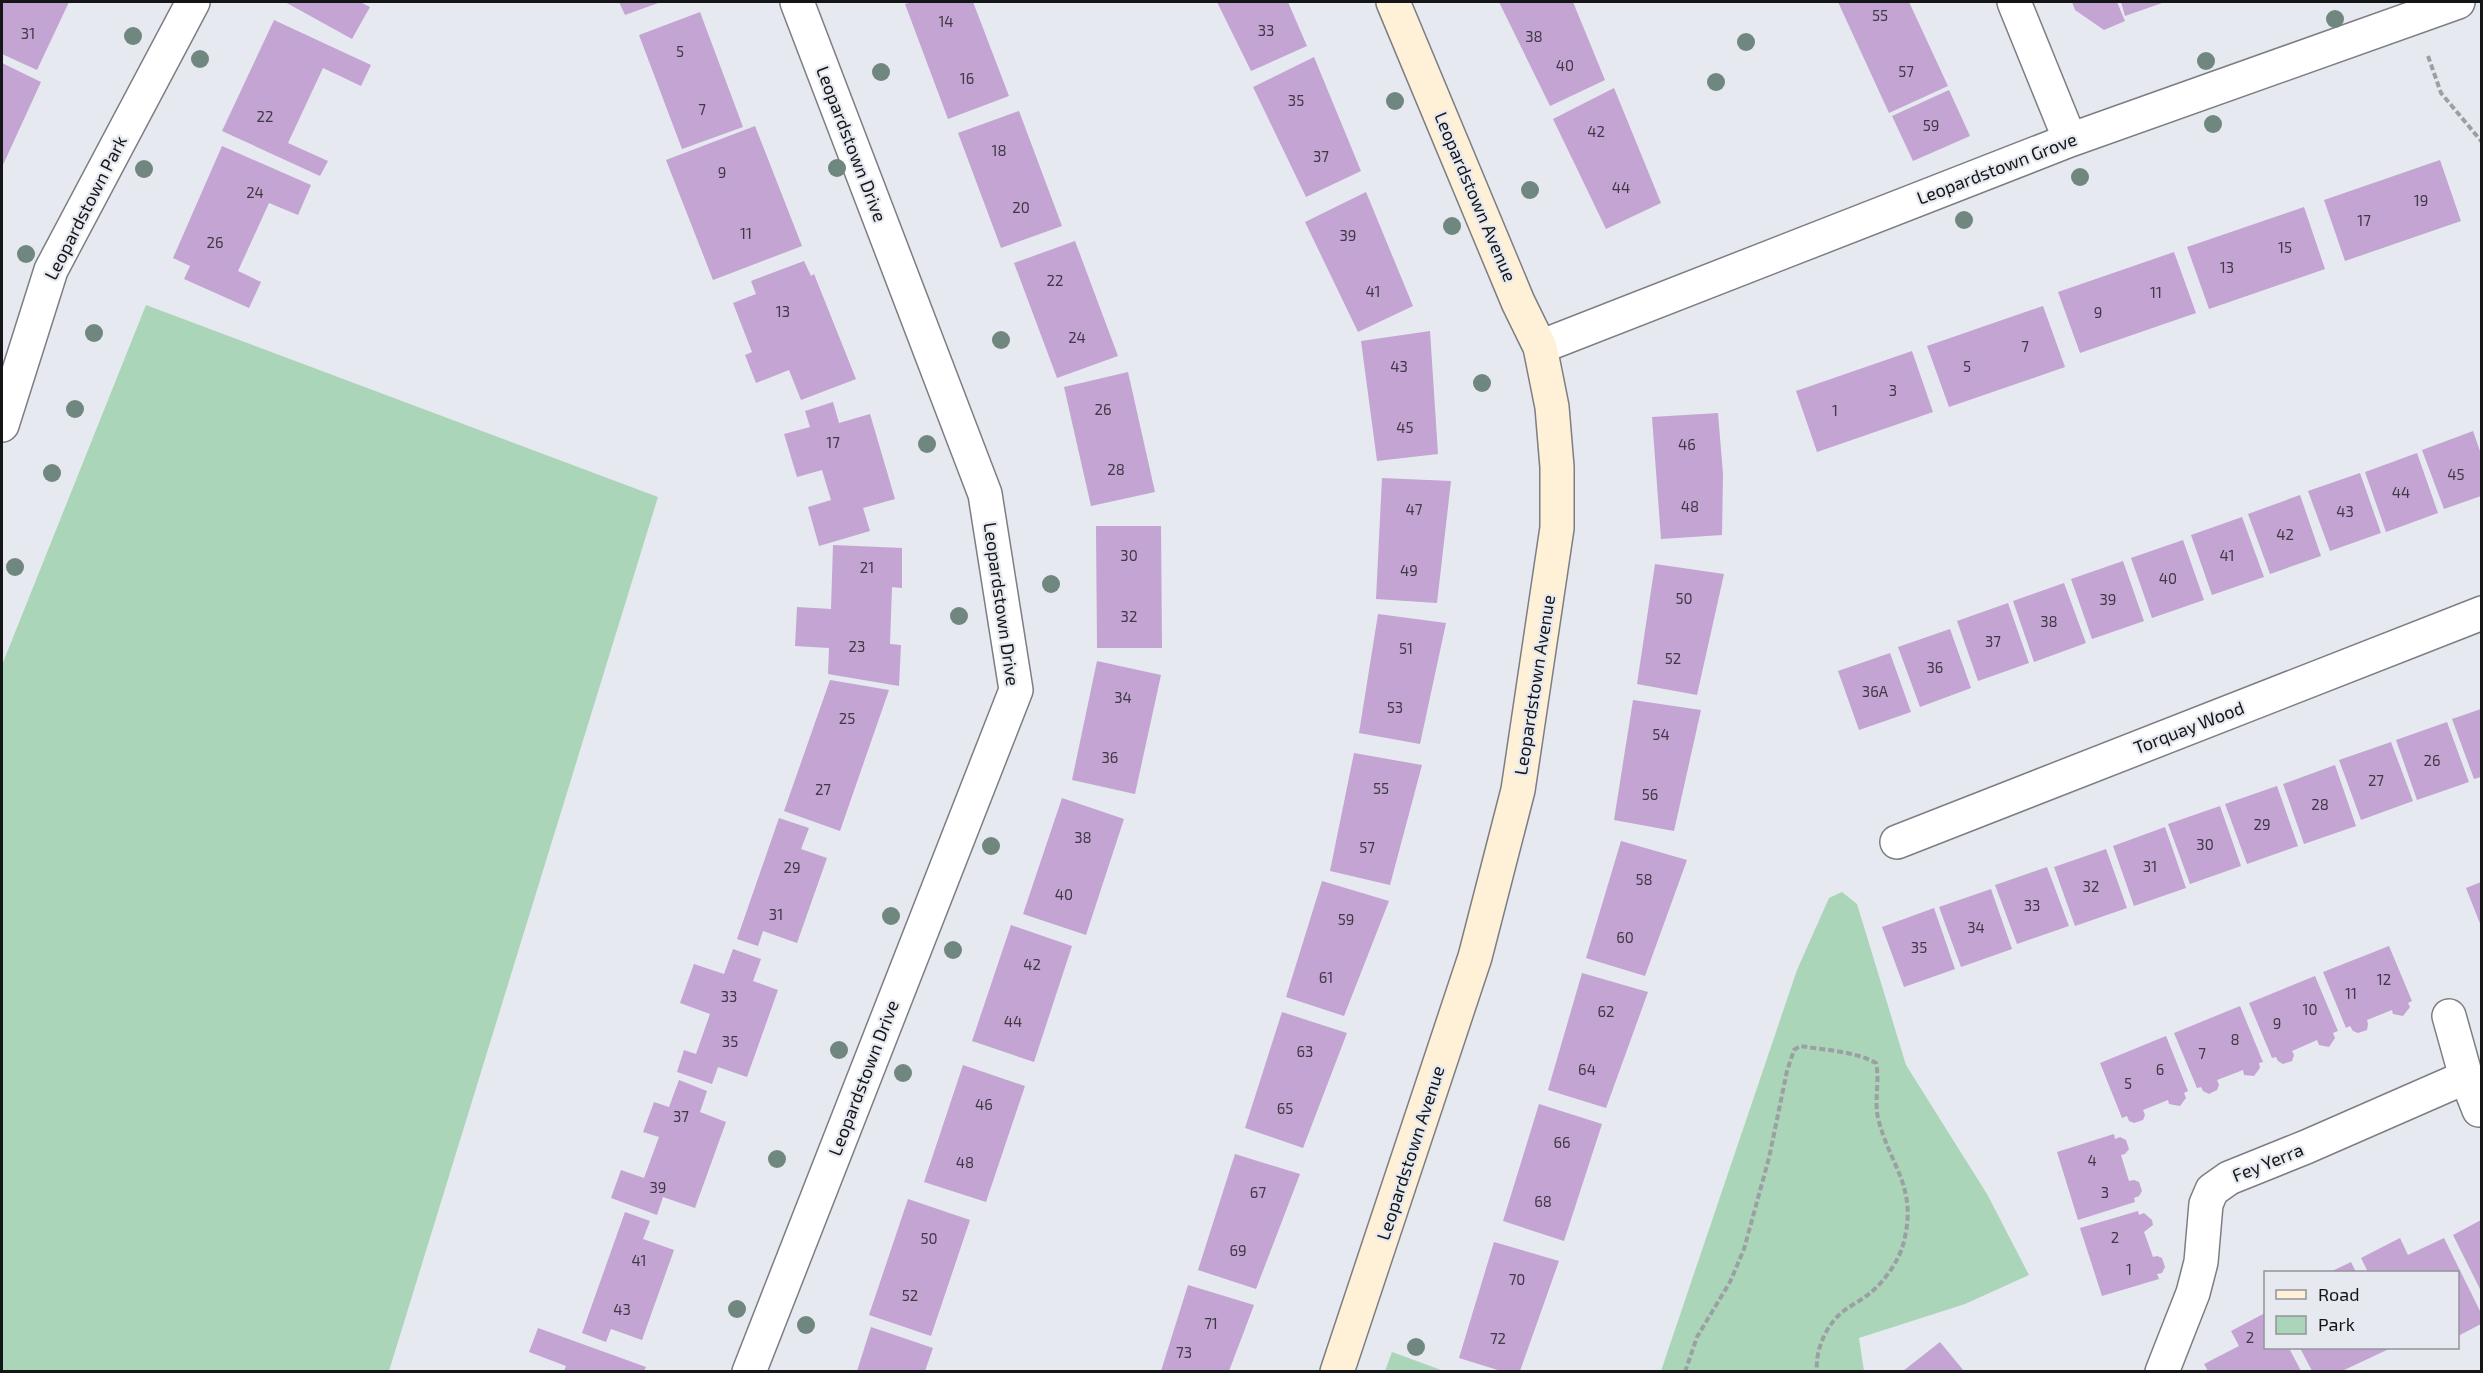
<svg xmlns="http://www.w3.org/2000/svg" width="2483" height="1373" font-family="'Exo 2',sans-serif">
	<rect width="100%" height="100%" fill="#e6e9ef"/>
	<path fill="#aad5b9" d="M146 305 658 497 389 1371H2V665Z
		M1842 892 1857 904 1906 1065 1987 1194 2029 1275 1965 1304 1859 1338 1864 1371H1661L1797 970 1829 898Z
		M1392 1352 1444 1371H1385Z"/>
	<path fill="#c3a4d2" d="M2 2H69L37 70 2 54Z
		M285 2H360L370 7 352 39Z
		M619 2H661L625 15Z
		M912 2H973L1009 96 948 119 905 4Z
		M1217 2H1288L1307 46 1251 71Z
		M1499 2H1573L1605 80 1550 106Z
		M1838 2H1909L1948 86 1889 113Z
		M2072 2H2117L2125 21 2104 30 2075 10Z
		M2121 2H2165L2125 16Z
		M700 12 743 127 682 149 639 35Z
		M274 20 371 65 361 86 323 68 288 143 328 161 320 176 222 131Z
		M1314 57 1361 171 1306 197 1253 87Z
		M2 63 41 82 2 167Z
		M1614 88 1661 203 1606 229 1553 119Z
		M1949 90 1970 136 1913 161 1892 116Z
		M1019 111 1062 226 1001 248 958 133Z
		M755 126 802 246 713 280 666 160Z
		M222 146 311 185 298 215 269 203 238 271 261 282 249 308 184 279 190 266 173 258Z
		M2440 160 2461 221 2345 261 2324 200Z
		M1366 192 1413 306 1358 332 1305 222Z
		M2304 207 2325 269 2209 309 2187 247Z
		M1075 241 1118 356 1057 378 1014 263Z
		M2174 252 2196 313 2080 353 2058 292Z
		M804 261 811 276 814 274 856 379 801 400 789 370 756 383 745 355 752 352 733 303 756 294 751 281Z
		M2043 306 2065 367 1949 407 1927 346Z
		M1430 331 1438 454 1377 461 1361 341Z
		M1912 351 1933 412 1817 452 1796 391Z
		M1128 372 1155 492 1091 506 1064 387Z
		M833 402 839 423 870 414 895 499 863 508 870 531 819 546 808 507 831 500 822 470 797 477 784 434 810 427 805 411Z
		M1718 413 1723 474 1722 535 1661 539 1652 417Z
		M2473 431 2481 454V496L2444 509 2422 450Z
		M2417 453 2438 513 2386 532 2365 472Z
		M2360 473 2381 533 2330 551 2308 491Z
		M1382 478 1451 481 1437 603 1376 599Z
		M2300 495 2321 556 2270 574 2248 514Z
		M2242 517 2264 577 2212 595 2191 535Z
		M1096 526H1161L1162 648H1097Z
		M2183 540 2204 600 2152 618 2131 558Z
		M833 545 902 548V588L892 587 890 644 901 645 899 686 828 674 829 648 795 646 797 607 831 609Z
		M2123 561 2144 621 2092 639 2071 579Z
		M1655 564 1724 574 1697 695 1637 684Z
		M2064 583 2086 643 2034 662 2013 601Z
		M2008 603 2029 663 1978 681 1957 621Z
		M1378 614 1446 623 1420 744 1359 733Z
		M1950 629 1971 688 1920 707 1898 647Z
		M1890 653 1911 712 1859 730 1838 671Z
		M1097 661 1161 675 1135 794 1072 780Z
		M830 680 889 690 840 831 784 811Z
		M1633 700 1701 710 1674 831 1614 820Z
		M2481 709V777L2474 779 2452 719Z
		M2447 722 2469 782 2417 800 2396 740Z
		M2391 742 2413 801 2361 820 2339 760Z
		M1354 753 1422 765 1390 885 1330 871Z
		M2335 765 2356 826 2304 844 2283 784Z
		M2277 786 2298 846 2247 864 2225 804Z
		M1062 798 1124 819 1086 935 1023 914Z
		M2220 806 2241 866 2190 884 2168 824Z
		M779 818 809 828 801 849 827 858 797 943 763 931 758 946 737 939Z
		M2165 827 2186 888 2134 906 2113 846Z
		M1621 841 1687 860 1645 976 1586 958Z
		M2106 849 2127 908 2075 926 2054 867Z
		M2047 867 2069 926 2017 944 1995 885Z
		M1322 881 1389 901 1344 1016 1286 997Z
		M2481 882V926L2466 888Z
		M1991 889 2012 949 1961 967 1939 907Z
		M1934 908 1955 969 1904 987 1882 927Z
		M1011 925 1072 946 1034 1062 972 1041Z
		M2389 946 2412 1001 2408 1003 2410 1007 2403 1016 2393 1014 2392 1010 2367 1020 2368 1024 2367 1030 2358 1033 2353 1031 2350 1026 2346 1028 2323 972Z
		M733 949 761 959 753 981 778 990 747 1077 718 1067 712 1084 677 1072 684 1050 696 1054 710 1014 680 1003 694 964 724 974Z
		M1582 973 1648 992 1606 1108 1548 1090Z
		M2315 976 2338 1031 2333 1033 2335 1038 2329 1047 2319 1045 2317 1040 2292 1051 2294 1055 2292 1061 2283 1064 2278 1061 2276 1057 2272 1058 2249 1003Z
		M2240 1006 2263 1062 2259 1063 2260 1068 2254 1076 2244 1075 2243 1070 2217 1080 2219 1085 2217 1090 2209 1094 2203 1091 2201 1087 2197 1088 2174 1033Z
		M1282 1012 1347 1033 1303 1148 1245 1128Z
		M2166 1036 2188 1091 2184 1093 2186 1098 2180 1106 2169 1104 2168 1100 2143 1110 2145 1115 2143 1120 2134 1123 2129 1121 2127 1116 2122 1118 2100 1063Z
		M963 1065 1025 1086 986 1202 924 1182Z
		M679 1080 707 1091 700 1112 726 1122 695 1208 663 1197 657 1215 611 1198 621 1170 644 1178 659 1137 643 1132 654 1102 669 1107Z
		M1539 1104 1602 1124 1564 1241 1503 1221Z
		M2114 1134 2115 1139 2120 1137 2126 1140 2129 1149 2125 1154 2121 1155 2129 1181 2134 1180 2139 1182 2142 1191 2139 1196 2134 1198 2135 1202 2078 1220 2057 1152Z
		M1235 1154 1300 1174 1256 1289 1198 1270Z
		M908 1199 970 1220 931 1336 869 1315Z
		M2138 1211 2139 1215 2144 1213 2152 1220 2153 1225 2144 1232 2153 1257 2157 1256 2162 1258 2165 1267 2162 1273 2157 1274 2159 1279 2102 1296 2080 1228Z
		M625 1212 650 1221 643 1239 674 1250 642 1340 611 1329 606 1342 582 1333Z
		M2481 1220V1291L2453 1235Z
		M2400 1238 2408 1255 2444 1238 2481 1313V1324L2458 1336 2457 1272H2368L2361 1258Z
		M1494 1242 1559 1261 1520 1371H1501L1459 1358Z
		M2351 1262 2356 1272H2330Z
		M1188 1285 1254 1305 1229 1371H1161Z
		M2265 1313V1347L2289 1348 2301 1371H2208L2204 1364 2239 1346 2231 1331Z
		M871 1327 933 1348 925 1371H857Z
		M538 1328 646 1367 644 1371H564L566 1366 529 1352Z
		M1940 1342 1964 1371H1903Z
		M2300 1348H2391L2342 1371H2312Z"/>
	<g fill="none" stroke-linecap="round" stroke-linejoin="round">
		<defs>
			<path id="street" d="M2014 2 2070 140
				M1540 347 2070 140 2458 2
				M2 425 51 270 193 2
				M1897 842 2482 613
				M2449 1016 2466 1077 2479 1110
				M749 1372 1016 690 985 494 797 2
				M2162 1372 2193 1293 2201 1262 2206 1204 2212 1190 2229 1178 2306 1147 2466 1077"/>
			<path id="secondary" d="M1337 1372 1475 957 1518 790 1557 528V467L1552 407 1540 347 1518 302 1393 2"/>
		</defs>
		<use href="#street" stroke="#7c7e84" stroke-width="36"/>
		<use href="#secondary" stroke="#7c7e84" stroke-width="36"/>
		<path stroke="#9c9fa3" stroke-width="4" stroke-dasharray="6 3" stroke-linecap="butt" d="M2428 56 2441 93 2482 142
			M1685 1372 1697 1337 1730 1282 1744 1249 1769 1158 1787 1071 1794 1050 1800 1046C1825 1050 1854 1051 1876 1063 1880 1081 1874 1100 1878 1118 1890 1167 1919 1187 1903 1245 1898 1262 1884 1282 1870 1293 1861 1301 1849 1306 1840 1314 1825 1328 1815 1351 1817 1372"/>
		<use href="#street" stroke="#fff" stroke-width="33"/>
		<use href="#secondary" stroke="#fff0d8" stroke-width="33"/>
	</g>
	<g fill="#6f877e">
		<circle cx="2335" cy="19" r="9"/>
		<circle cx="133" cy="36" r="9"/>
		<circle cx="1746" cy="42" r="9"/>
		<circle cx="200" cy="59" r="9"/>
		<circle cx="2206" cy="61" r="9"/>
		<circle cx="881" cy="72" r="9"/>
		<circle cx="1716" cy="82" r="9"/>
		<circle cx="1395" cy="101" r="9"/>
		<circle cx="2213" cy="124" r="9"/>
		<circle cx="837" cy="168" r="9"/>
		<circle cx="144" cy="169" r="9"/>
		<circle cx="2080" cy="177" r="9"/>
		<circle cx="1530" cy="190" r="9"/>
		<circle cx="1964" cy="220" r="9"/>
		<circle cx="1452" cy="226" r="9"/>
		<circle cx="26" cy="254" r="9"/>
		<circle cx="94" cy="333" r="9"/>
		<circle cx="1001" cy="340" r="9"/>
		<circle cx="1482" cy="383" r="9"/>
		<circle cx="75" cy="409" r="9"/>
		<circle cx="927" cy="444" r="9"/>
		<circle cx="52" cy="473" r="9"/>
		<circle cx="15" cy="567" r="9"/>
		<circle cx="1051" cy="584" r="9"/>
		<circle cx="959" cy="616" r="9"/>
		<circle cx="991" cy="846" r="9"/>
		<circle cx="891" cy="916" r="9"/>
		<circle cx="953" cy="950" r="9"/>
		<circle cx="839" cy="1050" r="9"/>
		<circle cx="903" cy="1073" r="9"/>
		<circle cx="777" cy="1159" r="9"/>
		<circle cx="737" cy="1309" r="9"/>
		<circle cx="806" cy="1325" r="9"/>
		<circle cx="1416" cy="1347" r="9"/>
	</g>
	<g text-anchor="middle" stroke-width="4.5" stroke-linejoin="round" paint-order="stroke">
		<g font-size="15" fill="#403946">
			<text x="1880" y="21">55</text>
			<text x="946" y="27">14</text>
			<text x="1266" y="36">33</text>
			<text x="28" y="39">31</text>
			<text x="1534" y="42">38</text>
			<text x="680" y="57">5</text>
			<text x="1565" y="71">40</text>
			<text x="1906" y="77">57</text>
			<text x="967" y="84">16</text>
			<text x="1296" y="106">35</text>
			<text x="702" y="115">7</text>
			<text x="265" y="122">22</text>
			<text x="1931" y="131">59</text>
			<text x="1596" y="137">42</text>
			<text x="999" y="156">18</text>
			<text x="1321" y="162">37</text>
			<text x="722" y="178">9</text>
			<text x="1621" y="193">44</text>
			<text x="255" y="198">24</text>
			<text x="2421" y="206">19</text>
			<text x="1021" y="213">20</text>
			<text x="2364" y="226">17</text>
			<text x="746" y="239">11</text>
			<text x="1348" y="241">39</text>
			<text x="215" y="248">26</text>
			<text x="2285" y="253">15</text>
			<text x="2227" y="273">13</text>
			<text x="1055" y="286">22</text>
			<text x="1373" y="297">41</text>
			<text x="2156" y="298">11</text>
			<text x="783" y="317">13</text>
			<text x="2098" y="318">9</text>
			<text x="1077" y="343">24</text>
			<text x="2025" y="352">7</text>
			<text x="1399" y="372">43</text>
			<text x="1967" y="372">5</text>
			<text x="1893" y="396">3</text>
			<text x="1103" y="415">26</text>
			<text x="1835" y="416">1</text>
			<text x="1405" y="433">45</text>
			<text x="833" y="448">17</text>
			<text x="1687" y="450">46</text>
			<text x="1116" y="475">28</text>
			<text x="2456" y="480">45</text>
			<text x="2401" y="498">44</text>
			<text x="1690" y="512">48</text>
			<text x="1414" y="515">47</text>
			<text x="2345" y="517">43</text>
			<text x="2285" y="540">42</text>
			<text x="1129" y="561">30</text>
			<text x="2227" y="561">41</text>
			<text x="867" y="573">21</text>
			<text x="1409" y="576">49</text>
			<text x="2168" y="584">40</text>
			<text x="1684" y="604">50</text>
			<text x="2108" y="605">39</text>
			<text x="1129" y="622">32</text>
			<text x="2049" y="627">38</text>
			<text x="1993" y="647">37</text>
			<text x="857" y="652">23</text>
			<text x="1406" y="654">51</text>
			<text x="1673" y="664">52</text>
			<text x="1935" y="673">36</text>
			<text x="1875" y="697">36A</text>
			<text x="1123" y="703">34</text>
			<text x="1395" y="713">53</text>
			<text x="847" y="724">25</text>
			<text x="1661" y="740">54</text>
			<text x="1110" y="763">36</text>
			<text x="2432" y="766">26</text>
			<text x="2376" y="786">27</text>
			<text x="1381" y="794">55</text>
			<text x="823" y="795">27</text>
			<text x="1650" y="800">56</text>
			<text x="2320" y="810">28</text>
			<text x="2262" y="830">29</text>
			<text x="1083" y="843">38</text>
			<text x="2205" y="850">30</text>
			<text x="1367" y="853">57</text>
			<text x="2150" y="872">31</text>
			<text x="792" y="873">29</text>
			<text x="1644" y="885">58</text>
			<text x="2091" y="892">32</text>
			<text x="1064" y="900">40</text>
			<text x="2032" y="911">33</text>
			<text x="776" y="920">31</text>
			<text x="1346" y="925">59</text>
			<text x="1976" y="933">34</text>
			<text x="1625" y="943">60</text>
			<text x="1919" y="953">35</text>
			<text x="1032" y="970">42</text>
			<text x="1326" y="983">61</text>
			<text x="2384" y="985">12</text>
			<text x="2351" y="999">11</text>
			<text x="729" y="1002">33</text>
			<text x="2310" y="1015">10</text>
			<text x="1606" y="1017">62</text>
			<text x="1013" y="1027">44</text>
			<text x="2277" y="1029">9</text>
			<text x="2235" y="1045">8</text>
			<text x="730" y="1047">35</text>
			<text x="1305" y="1057">63</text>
			<text x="2202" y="1059">7</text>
			<text x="1587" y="1075">64</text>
			<text x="2160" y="1075">6</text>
			<text x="2128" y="1089">5</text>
			<text x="984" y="1110">46</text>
			<text x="1285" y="1114">65</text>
			<text x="681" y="1122">37</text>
			<text x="1562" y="1148">66</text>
			<text x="2092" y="1166">4</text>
			<text x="965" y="1168">48</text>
			<text x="658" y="1193">39</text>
			<text x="1258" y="1198">67</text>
			<text x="2105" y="1198">3</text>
			<text x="1543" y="1207">68</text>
			<text x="2115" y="1243">2</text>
			<text x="929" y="1244">50</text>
			<text x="1238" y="1256">69</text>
			<text x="639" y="1266">41</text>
			<text x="2129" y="1275">1</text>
			<text x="1517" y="1285">70</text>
			<text x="910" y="1301">52</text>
			<text x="622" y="1315">43</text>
			<text x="1211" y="1329">71</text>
			<text x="2250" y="1343">2</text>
			<text x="1498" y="1344">72</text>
			<text x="1184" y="1358">73</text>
		</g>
		<g font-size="18" fill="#141517" stroke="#e6e9ef">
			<text transform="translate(851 144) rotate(69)" y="6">Leopardstown Drive</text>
			<text transform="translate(1997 169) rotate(-21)" y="6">Leopardstown Grove</text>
			<text transform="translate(1475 197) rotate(67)" y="6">Leopardstown Avenue</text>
			<text transform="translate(86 208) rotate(-63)" y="6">Leopardstown Park</text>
			<text transform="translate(1001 604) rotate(82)" y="6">Leopardstown Drive</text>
			<text transform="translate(1535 685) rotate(-81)" y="6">Leopardstown Avenue</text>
			<text transform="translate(2189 728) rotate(-21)" y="6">Torquay Wood</text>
			<text transform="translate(864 1078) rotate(-69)" y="6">Leopardstown Drive</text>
			<text transform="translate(1411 1153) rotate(-72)" y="6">Leopardstown Avenue</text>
			<text transform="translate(2268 1163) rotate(-22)" y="6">Fey Yerra</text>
		</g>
	</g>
	<rect width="2483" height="1373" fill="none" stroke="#141517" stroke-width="6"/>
	<rect x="2264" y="1271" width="195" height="78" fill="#e6e9ef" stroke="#929499" stroke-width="1.5"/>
	<rect x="2276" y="1290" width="30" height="9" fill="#fff0d8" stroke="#929499" stroke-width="1.5"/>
	<text x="2318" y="1301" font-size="18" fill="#141517">Road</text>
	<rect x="2276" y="1316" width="30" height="18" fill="#aad5b9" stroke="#929499" stroke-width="1.5"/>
	<text x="2318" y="1331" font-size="18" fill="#141517">Park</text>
</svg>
